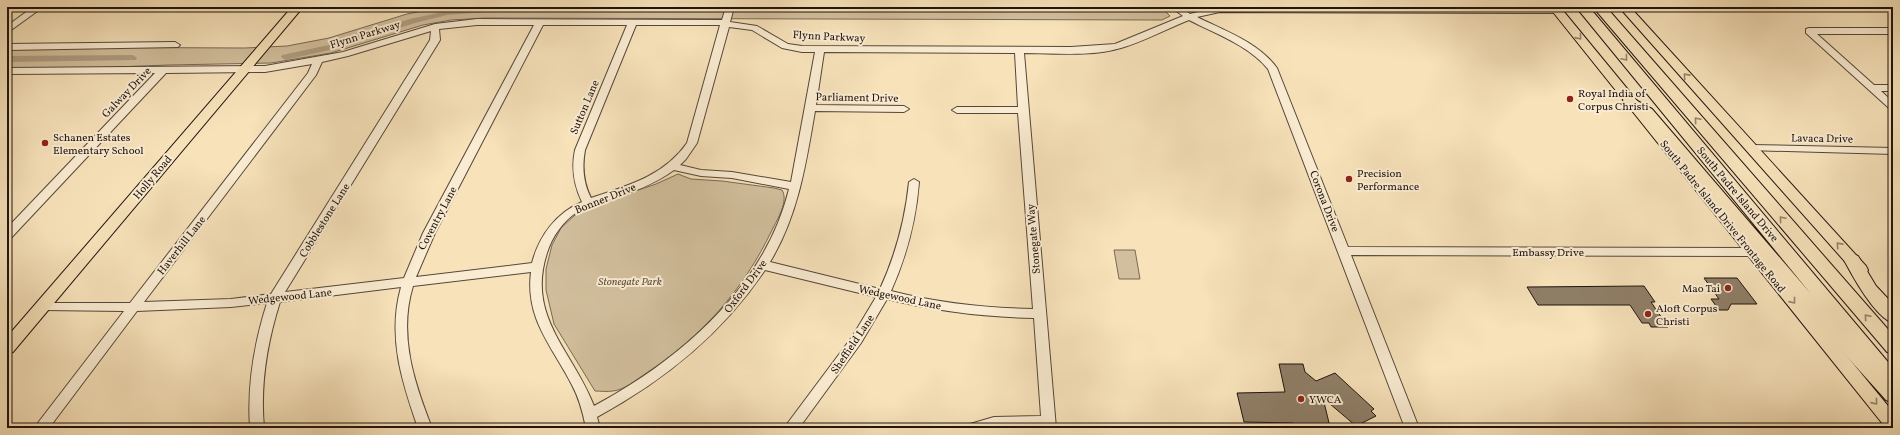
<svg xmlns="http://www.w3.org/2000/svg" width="1900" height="435" font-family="Vollkorn,serif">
	<rect width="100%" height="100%" fill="#f7e2ba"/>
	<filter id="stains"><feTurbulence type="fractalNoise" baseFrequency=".005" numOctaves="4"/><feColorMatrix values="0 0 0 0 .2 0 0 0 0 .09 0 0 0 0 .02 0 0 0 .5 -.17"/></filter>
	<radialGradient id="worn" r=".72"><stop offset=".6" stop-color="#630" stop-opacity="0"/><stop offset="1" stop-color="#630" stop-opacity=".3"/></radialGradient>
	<path fill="#d2bf9d" stroke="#786956" d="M442 7H1161L1170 16 1162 20 485 18 451 20 423 25 331 53 271 63 168 65 91 68H7V47L245 48 287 46 329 38 407 14Z
		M678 174 691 179 722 181 774 188 782 190C789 201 777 220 772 230 743 291 701 337 645 374 636 380 624 390 613 391 607 392 601 391 595 391L554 324 546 290V269L552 245 561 228 575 215 592 206 656 184Z
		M1114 250H1135L1140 279H1119Z"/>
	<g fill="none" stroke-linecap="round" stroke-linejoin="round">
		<path fill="#ae9c80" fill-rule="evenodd" d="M495 7 721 8 725 10 721 12 500 11 447 15 415 23 334 49 285 60 281 57 282 55 329 45 410 19 447 11Z
			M1152 7 1151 11H1148L738 12 734 10 738 8Z
			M133 55 137 58 136 60 7 62V56Z"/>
	</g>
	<path fill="#8f7f68" stroke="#1f130f" d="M1704 278H1737L1757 304H1731L1728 310H1719L1711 299H1719Z
		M1644 286 1655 302H1651L1668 327H1651L1649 323H1642L1630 305H1538L1527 287Z
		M1279 364H1303L1305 372 1316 381 1335 373 1374 409 1371 411 1376 416 1356 426 1323 398 1330 427H1294L1293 423 1244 422 1237 393 1285 392Z"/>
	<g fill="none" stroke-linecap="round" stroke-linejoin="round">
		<defs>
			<path id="minor" d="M33 7H43L7 33V26Z
				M726 7H734L730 22 757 26 788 44 802 46 1071 47 1115 44 1183 16 1171 7H1181L1190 14 1217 7 1557 8 1561 11 1560 13 1220 12 1197 17C1225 31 1258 42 1277 68L1348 247 1753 248 1757 249 1759 252 1757 255 1753 256 1351 255 1419 428H1405L1268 69C1248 45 1216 34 1189 20 1166 29 1145 41 1121 48 1091 57 1055 53 1024 53L1056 428H1042V427L968 428 970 424 994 417 1041 416 1034 318C984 317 935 311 887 299L861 343 799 428H784L852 337 876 297 765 270C722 334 665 380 597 417L600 428H586C583 413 579 398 572 385 552 346 525 319 531 272L413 286C398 335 414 382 432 428H418C402 382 387 337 401 287L280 302C267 343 260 384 264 428H250C247 385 254 344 267 303L231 307 137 311 49 428H34L124 311 43 310 39 309 37 306 39 303H130L308 73 312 64 265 72 166 73 11 238 7 239V228L155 73 7 74V68L265 66 343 52 435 24 477 19 722 20ZM477 25H534L423 233 404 278 285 292 440 40 439 29ZM543 25H627L575 150C571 169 574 185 582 202 556 213 539 236 532 263L416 277 435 233ZM636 25H720L687 143C664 176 627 186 591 198 583 182 582 167 585 150ZM729 27 752 30 782 48 802 52H815L791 182 732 172 701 170 680 165 686 159 697 143ZM431 31 430 40 271 294 231 299 144 302 316 75 322 62 348 56ZM824 52 1015 53 1018 107H957L952 110 957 113H1018L1033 309C985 308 938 303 891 291 907 255 916 221 919 182L914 179 909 182C905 220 896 254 880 289L770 262C798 216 806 164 815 111L904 112 909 109 904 106 816 105ZM674 170 701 176 732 178 789 189C765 287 680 360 594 406 573 351 526 317 547 253 552 237 563 221 577 212 587 206 600 203 611 199 633 192 655 184 674 170Z
				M1809 28H1893V34H1817L1874 85H1893V91H1881L1893 102V110L1890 109 1806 33V29Z
				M175 42 180 45 178 47 7 50V44Z
				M1751 145 1893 148V154L1747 150 1746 148Z"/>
			<path id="major" d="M292 7H303L13 352 7 354V337Z
				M1549 7H1560L1893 412V428H1886Z
				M1619 7H1630L1866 266 1868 270 1866 274 1861 275 1856 274Z"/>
			<path id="highway" d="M1576 7H1589L1893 368V403L1886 400 1778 280 1642 115 1623 101 1625 98 1630 97 1652 109 1811 294Z
				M1593 7H1606L1893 335V354L1887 352Z
				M1852 254 1858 256 1876 286 1893 304V323C1875 317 1853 277 1844 260L1846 256Z"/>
		</defs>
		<use href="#minor" stroke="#55473a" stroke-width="2"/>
		<use href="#major" stroke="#1f130f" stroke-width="2"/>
		<use href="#highway" stroke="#1f130f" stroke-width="2"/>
		<use href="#minor" fill="#faecd2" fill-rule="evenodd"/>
		<use href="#major" fill="#f7e2ba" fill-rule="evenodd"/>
		<use href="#highway" fill="#f7e2ba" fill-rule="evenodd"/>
	</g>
	<defs><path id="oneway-chevron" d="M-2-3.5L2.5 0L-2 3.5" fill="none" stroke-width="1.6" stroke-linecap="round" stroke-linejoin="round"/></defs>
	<g stroke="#96856d">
		<use href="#oneway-chevron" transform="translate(1579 37) rotate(51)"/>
		<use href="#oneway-chevron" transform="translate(1625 58) rotate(50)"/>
		<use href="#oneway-chevron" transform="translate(1686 76) rotate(-132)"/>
		<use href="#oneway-chevron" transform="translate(1697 120) rotate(-131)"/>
		<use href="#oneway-chevron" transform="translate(1782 219) rotate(-131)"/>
		<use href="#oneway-chevron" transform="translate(1839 245) rotate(-132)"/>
		<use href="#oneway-chevron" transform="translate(1793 301) rotate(51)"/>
		<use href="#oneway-chevron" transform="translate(1867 317) rotate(-131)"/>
		<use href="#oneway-chevron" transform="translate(1875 402) rotate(51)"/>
	</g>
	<g fill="#8f2418" stroke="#faecd2" stroke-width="1.5">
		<circle cx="1570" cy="99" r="4"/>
		<circle cx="45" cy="143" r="4"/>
		<circle cx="1349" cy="179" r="4"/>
		<circle cx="1728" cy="288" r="4"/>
		<circle cx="1648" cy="314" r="4"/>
		<circle cx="1301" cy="399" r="4"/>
	</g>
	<g text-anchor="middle" stroke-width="4" stroke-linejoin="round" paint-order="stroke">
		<g font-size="11" fill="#1f130f" stroke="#faecd2">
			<text transform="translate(365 34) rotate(-17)" y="4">Flynn Parkway</text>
			<text transform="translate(829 36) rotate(3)" y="4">Flynn Parkway</text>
			<text transform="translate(126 92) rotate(-46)" y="4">Galway Drive</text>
			<text transform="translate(857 97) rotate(1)" y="4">Parliament Drive</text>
			<text transform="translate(584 107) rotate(-67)" y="4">Sutton Lane</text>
			<text transform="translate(1822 138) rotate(1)" y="4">Lavaca Drive</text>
			<text transform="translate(152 177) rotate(-50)" y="4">Holly Road</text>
			<text transform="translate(1738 194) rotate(50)" y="4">South Padre Island Drive</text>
			<text transform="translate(605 198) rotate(-22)" y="4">Bonner Drive</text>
			<text transform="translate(1325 201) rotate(69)" y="4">Corona Drive</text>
			<text transform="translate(1723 216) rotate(51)" y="4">South Padre Island Drive Frontage Road</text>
			<text transform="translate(437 218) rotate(-62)" y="4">Coventry Lane</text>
			<text transform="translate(324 220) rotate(-58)" y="4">Cobblestone Lane</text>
			<text transform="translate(1033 239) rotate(-95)" y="4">Stonegate Way</text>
			<text transform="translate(181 245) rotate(-52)" y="4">Haverhill Lane</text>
			<text x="1548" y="256">Embassy Drive</text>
			<text transform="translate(745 286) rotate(-53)" y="4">Oxford Drive</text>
			<text transform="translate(290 296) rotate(-6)" y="4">Wedgewood Lane</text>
			<text transform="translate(900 297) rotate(12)" y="4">Wedgewood Lane</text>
			<text transform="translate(852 344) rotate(-56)" y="4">Sheffield Lane</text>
		</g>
		<g font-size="11" fill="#1f130f" stroke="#faecd2" text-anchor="start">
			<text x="1578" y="97">Royal India of<tspan x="1578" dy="13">Corpus Christi</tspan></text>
			<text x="53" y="141">Schanen Estates<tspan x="53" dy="13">Elementary School</tspan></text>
			<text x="1357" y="177">Precision<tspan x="1357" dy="13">Performance</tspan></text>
			<text x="1720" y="292" text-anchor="end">Mao Tai</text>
			<text x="1656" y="312">Aloft Corpus<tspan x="1656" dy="13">Christi</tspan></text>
			<text x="1309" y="403">YWCA</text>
		</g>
		<g font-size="11" font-style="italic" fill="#5e4f41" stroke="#faecd2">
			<text x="630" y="285">Stonegate Park</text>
		</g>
	</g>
	<rect width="1900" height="435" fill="none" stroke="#f7e2ba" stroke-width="24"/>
	<rect x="8" y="8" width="1884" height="419" fill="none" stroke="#1f130f" stroke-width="2"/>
	<rect x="12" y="12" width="1876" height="411" fill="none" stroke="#1f130f"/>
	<rect width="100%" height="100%" filter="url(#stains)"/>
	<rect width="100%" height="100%" fill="url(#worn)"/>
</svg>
